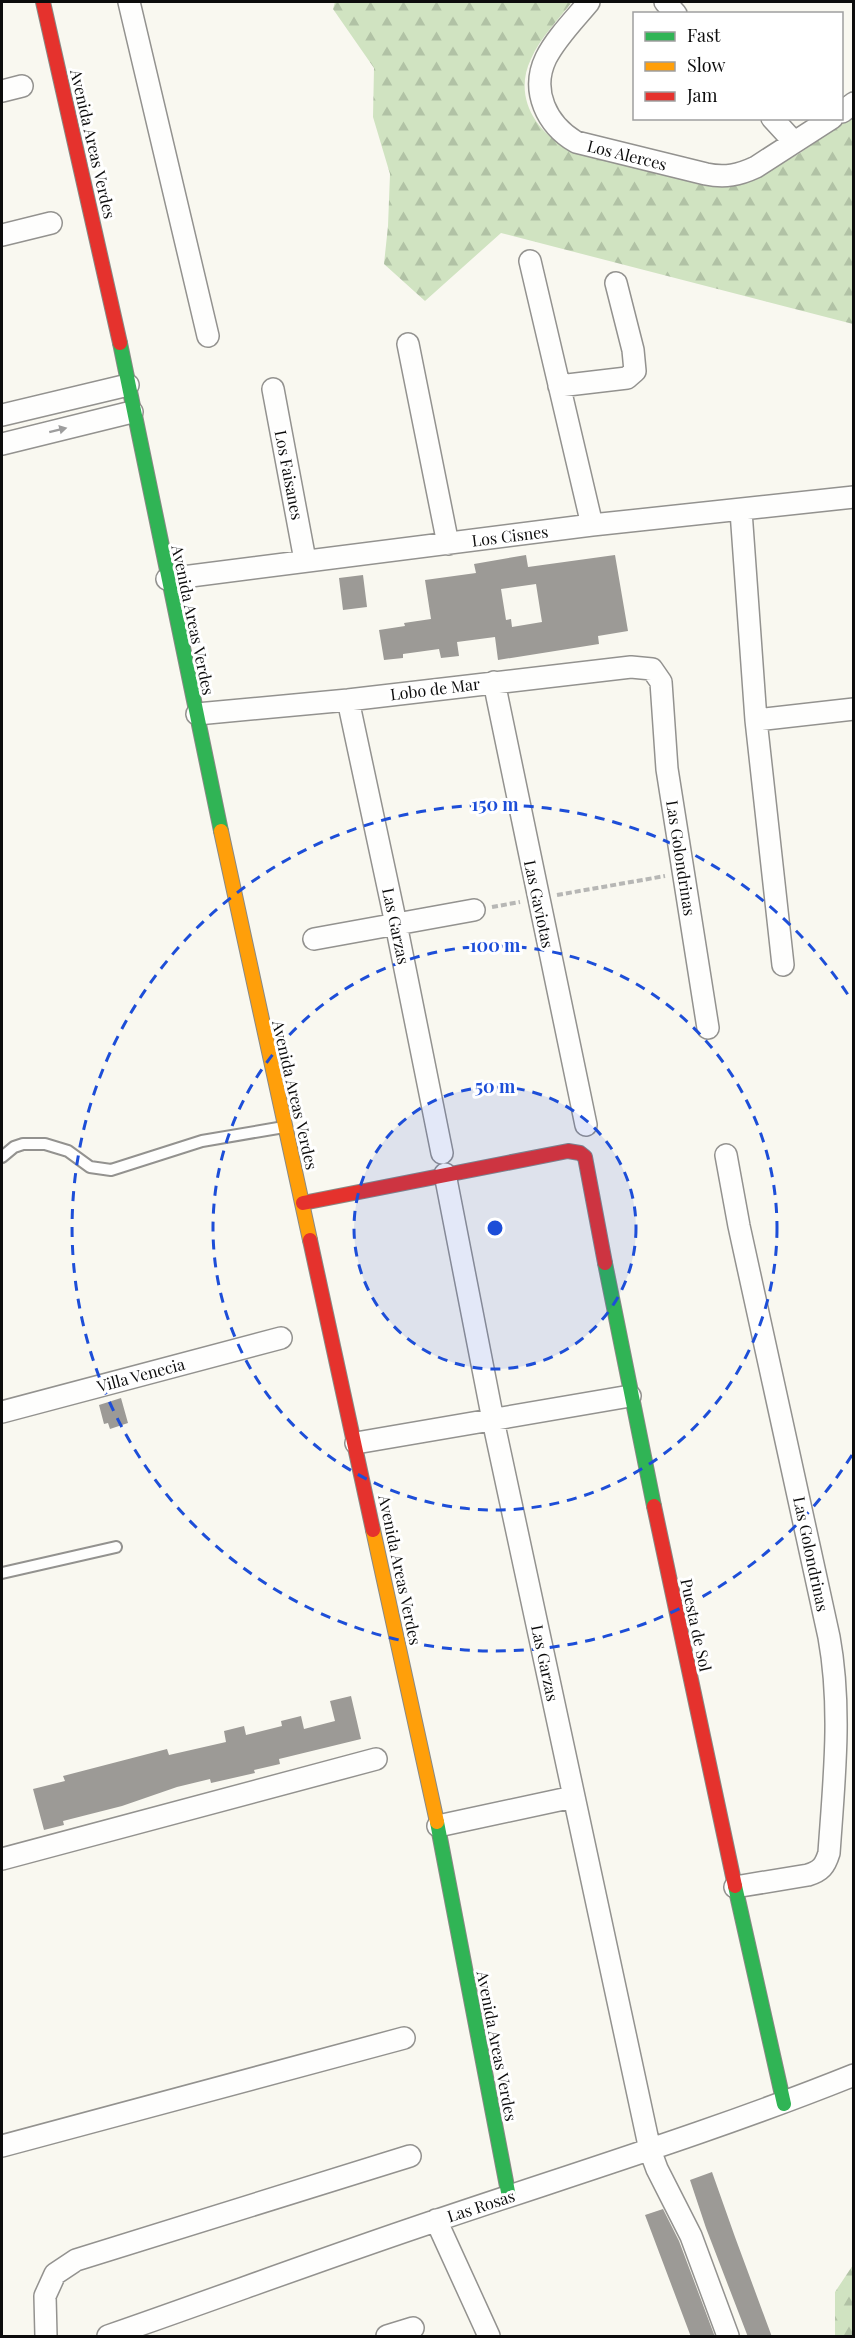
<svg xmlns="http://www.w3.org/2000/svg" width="855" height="2338" font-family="'Playfair Display',serif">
	<defs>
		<pattern id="forest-firs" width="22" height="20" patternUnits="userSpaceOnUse" patternTransform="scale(1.5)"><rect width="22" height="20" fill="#d0e3c1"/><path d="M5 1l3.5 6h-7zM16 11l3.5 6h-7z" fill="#b1c2a5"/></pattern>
	</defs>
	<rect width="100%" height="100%" fill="#f9f8f0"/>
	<path fill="url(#forest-firs)" d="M335 2H572C558 20 540 38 531 59 514 94 533 129 564 146L701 185 724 187 751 181 800 153 853 116V324L501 233 425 301 384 264 388 226 390 174 373 117 374 68 333 9Z
		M853 2265V2336H835V2292Z"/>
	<path fill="#9c9a96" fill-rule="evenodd" d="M526 555 528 567 615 555 628 631 598 636 599 644 498 660 495 637 457 642 459 656 441 658 439 649 403 654V658L384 660 379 630 405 626 404 623 431 619 425 580 476 573 474 564ZM536 584 542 622 512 627 511 619 506 620 501 589Z
		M363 575 367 607 343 610 339 578Z
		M121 1398 128 1423 110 1429 108 1423 104 1424 99 1405Z
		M351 1696 361 1739 279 1759 280 1764 254 1770 255 1773 211 1783 210 1779 177 1787 122 1806 63 1821 64 1825 44 1830 33 1789 65 1781 63 1776 140 1756 167 1749 169 1755 226 1742 224 1731 244 1726 246 1735 282 1726 281 1721 301 1716 304 1729 335 1721 330 1701Z
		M712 2172 735 2237 772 2337H748L706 2228 690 2180Z
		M663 2209 679 2241 715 2337H691L645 2215Z"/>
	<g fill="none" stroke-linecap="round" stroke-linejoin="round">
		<defs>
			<path id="lane" d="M2 1157 14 1147 23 1144H45L68 1151 90 1167 111 1170 202 1141 284 1127
				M2 1573 116 1547"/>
			<path id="street" d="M129 2 208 336
				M589 2C575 19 556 38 546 58 530 91 547 125 576 142L706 174C725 178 739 175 756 167L832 118
				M665 2 676 14
				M2 91 22 86
				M842 112 854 103
				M772 118 794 142
				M2 235 51 223
				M530 261 592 525
				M408 344 448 544
				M559 386 627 378 635 371 633 350 616 283
				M273 389 305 560
				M2 415 128 385
				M2 444 132 412
				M741 511 756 720 783 965
				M167 579 592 525 854 497
				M494 682 586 1125
				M348 700 396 924 442 1153
				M197 714 348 700 631 667 652 669 661 682 667 769 708 1028
				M756 720 854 709
				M314 939 474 910
				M726 1155 739 1226 829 1637C842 1708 834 1781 829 1853 825 1866 821 1871 808 1875L735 1887
				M445 1174 493 1420 650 2150 657 2169 691 2236 728 2336
				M2 1412 281 1338
				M356 1443 630 1396
				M438 1826 573 1797
				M2 1859 376 1759
				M2 2146 404 2038
				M436 2220 489 2336
				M46 2336 45 2296 55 2274 76 2260 410 2156
				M108 2336C218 2298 327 2257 438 2220 577 2173 717 2130 854 2075
				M387 2336 413 2328"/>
			<path id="fast" d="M120 343 221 831
				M605 1263 654 1506
				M437 1822 509 2197
				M735 1886 784 2104"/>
			<path id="slow" d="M221 831 310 1240
				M373 1530 437 1822"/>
			<path id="jam" d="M43 2 120 343
				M303 1203 568 1151 580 1153 585 1157 605 1263
				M310 1240 373 1530
				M654 1506 735 1886"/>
		</defs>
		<use href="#lane" stroke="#93928f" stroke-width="14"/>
		<use href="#street" stroke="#93928f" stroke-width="24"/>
		<use href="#fast" stroke="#898985" stroke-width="16"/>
		<use href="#slow" stroke="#898985" stroke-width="16"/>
		<use href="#jam" stroke="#898985" stroke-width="16"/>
		<path stroke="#b7b7b5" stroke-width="4" stroke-dasharray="6 3" stroke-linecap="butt" d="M557 895 665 876
			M492 907 520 902"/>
		<use href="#lane" stroke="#fefefd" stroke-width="10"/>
		<use href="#street" stroke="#fefefd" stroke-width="21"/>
		<use href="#fast" stroke="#30b455" stroke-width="14"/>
		<use href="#slow" stroke="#ff9f0a" stroke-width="14"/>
		<use href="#jam" stroke="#e5322d" stroke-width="14"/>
	</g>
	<defs><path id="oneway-solid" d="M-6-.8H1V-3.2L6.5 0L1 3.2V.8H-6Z" transform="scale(1.5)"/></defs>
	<use fill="#9d9d9d" href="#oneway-solid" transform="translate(58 430) rotate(-14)"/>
	<circle cx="495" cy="1228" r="141" fill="#1d4ed8" fill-opacity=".12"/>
	<g fill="none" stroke="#1d4ed8" stroke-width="3" stroke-dasharray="10 8">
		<circle cx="495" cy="1228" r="141"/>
		<circle cx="495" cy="1228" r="282"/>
		<path d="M852 1455A423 423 0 1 1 852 1001"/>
	</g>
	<g text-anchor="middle" stroke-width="6" stroke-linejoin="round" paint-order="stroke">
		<g font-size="16" fill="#0c0c0c" stroke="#fff">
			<text transform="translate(93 144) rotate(77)" y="6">Avenida Areas Verdes</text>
			<text transform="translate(627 155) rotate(14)" y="6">Los Alerces</text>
			<text transform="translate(289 475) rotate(79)" y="6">Los Faisanes</text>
			<text transform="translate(510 536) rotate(-7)" y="6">Los Cisnes</text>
			<text transform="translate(193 620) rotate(78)" y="6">Avenida Areas Verdes</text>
			<text transform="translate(435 689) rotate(-7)" y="6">Lobo de Mar</text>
			<text transform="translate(681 858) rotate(81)" y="6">Las Golondrinas</text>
			<text transform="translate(539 904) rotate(78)" y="6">Las Gaviotas</text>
			<text transform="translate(396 926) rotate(78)" y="6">Las Garzas</text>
			<text transform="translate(295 1095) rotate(77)" y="6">Avenida Areas Verdes</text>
			<text transform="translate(141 1375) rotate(-15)" y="6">Villa Venecia</text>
			<text transform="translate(811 1554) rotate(78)" y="6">Las Golondrinas</text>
			<text transform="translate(400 1570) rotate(78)" y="6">Avenida Areas Verdes</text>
			<text transform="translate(696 1625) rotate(78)" y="6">Puesta de Sol</text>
			<text transform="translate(545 1663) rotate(78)" y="6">Las Garzas</text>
			<text transform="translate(497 2046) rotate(79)" y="6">Avenida Areas Verdes</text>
			<text transform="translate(481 2206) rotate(-18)" y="6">Las Rosas</text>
		</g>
	</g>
	<circle cx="495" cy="1228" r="9" fill="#1d4ed8" stroke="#fff" stroke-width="3"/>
	<g font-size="18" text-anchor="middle" font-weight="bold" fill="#1d4ed8" stroke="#fff" stroke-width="6" stroke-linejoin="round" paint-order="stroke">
		<text x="495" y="811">150 m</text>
		<text x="495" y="952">100 m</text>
		<text x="495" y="1093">50 m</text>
	</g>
	<rect width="855" height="2338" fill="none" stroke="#0c0c0c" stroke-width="6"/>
	<rect x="633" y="12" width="210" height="108" fill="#ffffff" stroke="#9e9e9e" stroke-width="1.5"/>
	<rect x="645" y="32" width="30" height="9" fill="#30b455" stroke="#9e9e9e" stroke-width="1.5"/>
	<text x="687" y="42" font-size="18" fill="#0c0c0c">Fast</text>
	<rect x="645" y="62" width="30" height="9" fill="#ff9f0a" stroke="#9e9e9e" stroke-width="1.5"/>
	<text x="687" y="72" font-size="18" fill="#0c0c0c">Slow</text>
	<rect x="645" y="92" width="30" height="9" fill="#e5322d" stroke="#9e9e9e" stroke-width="1.5"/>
	<text x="687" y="102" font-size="18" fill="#0c0c0c">Jam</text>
</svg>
